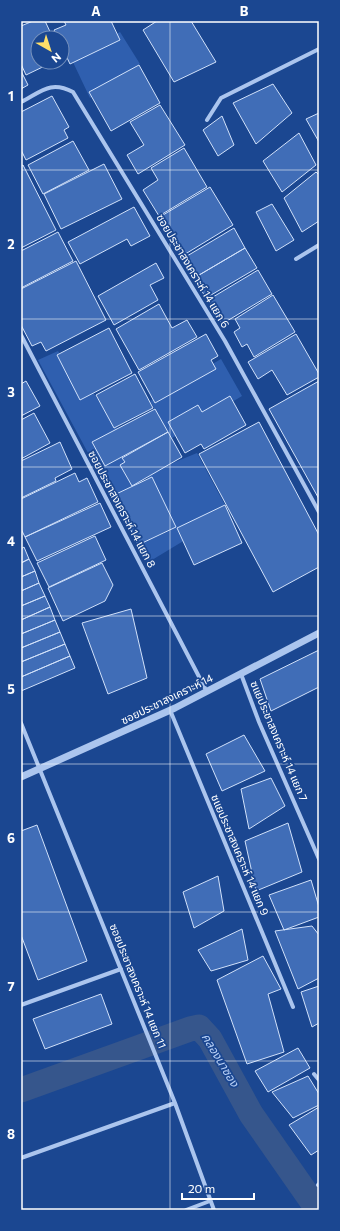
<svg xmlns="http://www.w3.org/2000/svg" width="340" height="1231" font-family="Commissioner,'Noto Sans Thai',sans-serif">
	<rect width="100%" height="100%" fill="#1b4791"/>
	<path fill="#2f5faf" d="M120 32 140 64 90 98 71 58Z
		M58 351 82 393 91 389 120 433 111 438 142 489 115 503 38 360Z
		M221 359 242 396 172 438 150 401Z
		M197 453 225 505 190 537 147 563 138 545 171 530 146 474Z"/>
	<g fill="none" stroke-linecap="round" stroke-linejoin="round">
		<path stroke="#36568c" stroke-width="25" d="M21 1090 190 1029 199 1027 210 1039 251 1114 318 1210"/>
	</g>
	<path fill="#406db7" stroke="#d1e1fa" d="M33 21H45L53 38H38V62H53L26 75 21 64V26Z
		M64 21H111L120 40 70 64 62 47V38H58L54 30 66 25Z
		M157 21H191L216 62 174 82 143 30Z
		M139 65 160 103 111 131 89 92Z
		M21 71 28 85 21 89Z
		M273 84 292 113 256 144 233 103Z
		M52 96 69 127 64 130 68 138 26 160 21 150V112Z
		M160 105 185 145 138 174 127 155 144 145 130 122Z
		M319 113V142L306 119Z
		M222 116 234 145 218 156 203 130Z
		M299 133 316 165 282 192 263 161Z
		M73 141 89 170 43 194 28 165Z
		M184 148 207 187 159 216 143 190 158 180 151 168Z
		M104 164 122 199 61 229 44 194Z
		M23 165 56 230 21 248V166Z
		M316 172 319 175V221L302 232 284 198Z
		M210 187 233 225 182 256 158 218Z
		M272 204 294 240 276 251 256 212Z
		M134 207 150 236 131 246 127 239 80 264 68 242Z
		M234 228 245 248 194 278 182 259Z
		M58 232 73 261 21 288V251Z
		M245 248 257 268 206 298 194 278Z
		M76 261 106 320 46 351 41 342 32 346 21 325V289Z
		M156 263 164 278 150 285 158 300 114 325 98 296Z
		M258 270 272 294 222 324 208 300Z
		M273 295 295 332 254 357 247 344 242 347 234 332 240 328 235 319Z
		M159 304 172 328 187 320 197 337 139 370 116 329Z
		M109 328 132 373 80 400 57 355Z
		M206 334 218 356 211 360 216 369 155 403 138 372Z
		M296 334 319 374V377L287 395 272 370 258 379 248 362Z
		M135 374 153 408 114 428 96 395Z
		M26 381 40 406 21 416V384Z
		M319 381V499L269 409Z
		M230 396 246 425 204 449 201 444 185 453 168 422 198 405 202 412Z
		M155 409 168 432 105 466 92 442Z
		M34 413 50 443 21 459V420Z
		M259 422 319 535V567L273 592 199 454Z
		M168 432 182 457 132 486 120 465 125 462 122 458Z
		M60 442 72 469 55 478 56 481 21 498V461Z
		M75 473 79 482 87 478 98 502 25 537 21 529V499Z
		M152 477 176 527 138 545 114 495Z
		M100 503 111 527 37 561 25 537Z
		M225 505 242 543 194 565 177 528Z
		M95 536 106 560 49 587 37 563Z
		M24 547 29 559 21 563V549Z
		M29 559 35 571 21 577V563Z
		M102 563 113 585 105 601 63 621 48 588Z
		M35 571 39 583 21 591V577Z
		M39 583 45 596 21 606V591Z
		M45 596 50 607 21 620V606Z
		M50 607 55 620 21 634V620Z
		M131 609 147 678 108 694 82 623Z
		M55 620 60 632 21 648V634Z
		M60 632 65 644 21 662V648Z
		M65 644 70 656 21 677V662Z
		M319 650V687L271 711 260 679Z
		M70 656 75 668 21 691V677Z
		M244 735 265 771 222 791 206 754Z
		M271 778 285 806 249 829 241 789Z
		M288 823 302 872 256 891 245 841Z
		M37 825 87 961 38 980 21 935V831Z
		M218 876 224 911 194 928 183 892Z
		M311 880 319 907V917L284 930 269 895Z
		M312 926 319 935V978L298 989 275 931Z
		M242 929 248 960 211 971 198 950Z
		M263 956 281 989 268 994 284 1052 247 1064 217 980Z
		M319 986V1023L312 1027 301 992Z
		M101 994 112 1024 45 1049 33 1019Z
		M298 1048 310 1068 268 1092 255 1071Z
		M308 1076 319 1094V1105L293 1118 272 1092Z
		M319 1107V1150L311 1155 289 1125Z"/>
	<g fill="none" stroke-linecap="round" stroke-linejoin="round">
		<path stroke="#abc5ee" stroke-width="4" d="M21 102C41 92 50 80 73 92L225 341 319 512
			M207 120 221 98 319 49
			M296 259 319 245
			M21 335 207 692
			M241 674 259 722 319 859
			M170 710 293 1007
			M21 723 175 1103 214 1210
			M21 1005 121 969
			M314 1074 319 1080
			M21 1158 175 1103
			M318 1185 319 1184
			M186 1210 210 1201"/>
		<path stroke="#abc5ee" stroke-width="7" d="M21 777 175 708 319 633"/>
	</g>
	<path fill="none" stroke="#fff" stroke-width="1" stroke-opacity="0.55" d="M170 21V1210M21 170H319M21 319H319M21 467H319M21 616H319M21 764H319M21 912H319M21 1061H319"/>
	<g text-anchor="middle" stroke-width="3.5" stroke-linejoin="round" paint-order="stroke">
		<g font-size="11" fill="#fff" stroke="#1b4791">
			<text transform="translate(193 271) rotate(59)" y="4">ซอยประชาสงเคราะห์ 14 แยก 6</text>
			<text transform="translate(122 509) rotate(62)" y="4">ซอยประชาสงเคราะห์ 14 แยก 8</text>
			<text transform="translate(167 699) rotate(-26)" y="4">ซอยประชาสงเคราะห์ 14</text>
			<text transform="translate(279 741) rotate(67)" y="4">ซแยประชาสงเคราะห์ 14 แยก 7</text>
			<text transform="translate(240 855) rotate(67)" y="4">ซแยประชาสงเคราะห์ 14 แยก 9</text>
			<text transform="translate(138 986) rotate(68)" y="4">ซอยประชาสงเคราะห์ 14 แยก 11</text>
		</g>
		<g font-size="12" font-style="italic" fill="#b7cff5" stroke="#1b4791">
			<text transform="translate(220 1060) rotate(59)" y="4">คลองนาซอง</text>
		</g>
	</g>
	<rect width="340" height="1231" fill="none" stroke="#1b4791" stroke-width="44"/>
	<g transform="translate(50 50) rotate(141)"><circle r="19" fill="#1b4791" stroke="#7691bd"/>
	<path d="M0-3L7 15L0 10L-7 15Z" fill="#ffde69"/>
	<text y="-6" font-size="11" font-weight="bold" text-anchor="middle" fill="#ffffff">N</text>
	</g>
	<path d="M182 1193v6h72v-6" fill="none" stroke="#ffffff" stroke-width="2"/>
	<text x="188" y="1193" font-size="12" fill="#ffffff" stroke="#1b4791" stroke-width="3" paint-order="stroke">20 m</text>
	<rect x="22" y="22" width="296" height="1187" fill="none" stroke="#fff" stroke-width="1.5"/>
	<g font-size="13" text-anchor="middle" font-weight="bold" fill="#fff">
		<text x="96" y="16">A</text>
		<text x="244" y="16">B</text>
		<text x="11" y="101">1</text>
		<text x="11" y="249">2</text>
		<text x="11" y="397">3</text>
		<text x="11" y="546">4</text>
		<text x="11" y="694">5</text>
		<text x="11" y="843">6</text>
		<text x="11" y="991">7</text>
		<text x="11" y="1139">8</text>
	</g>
</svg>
